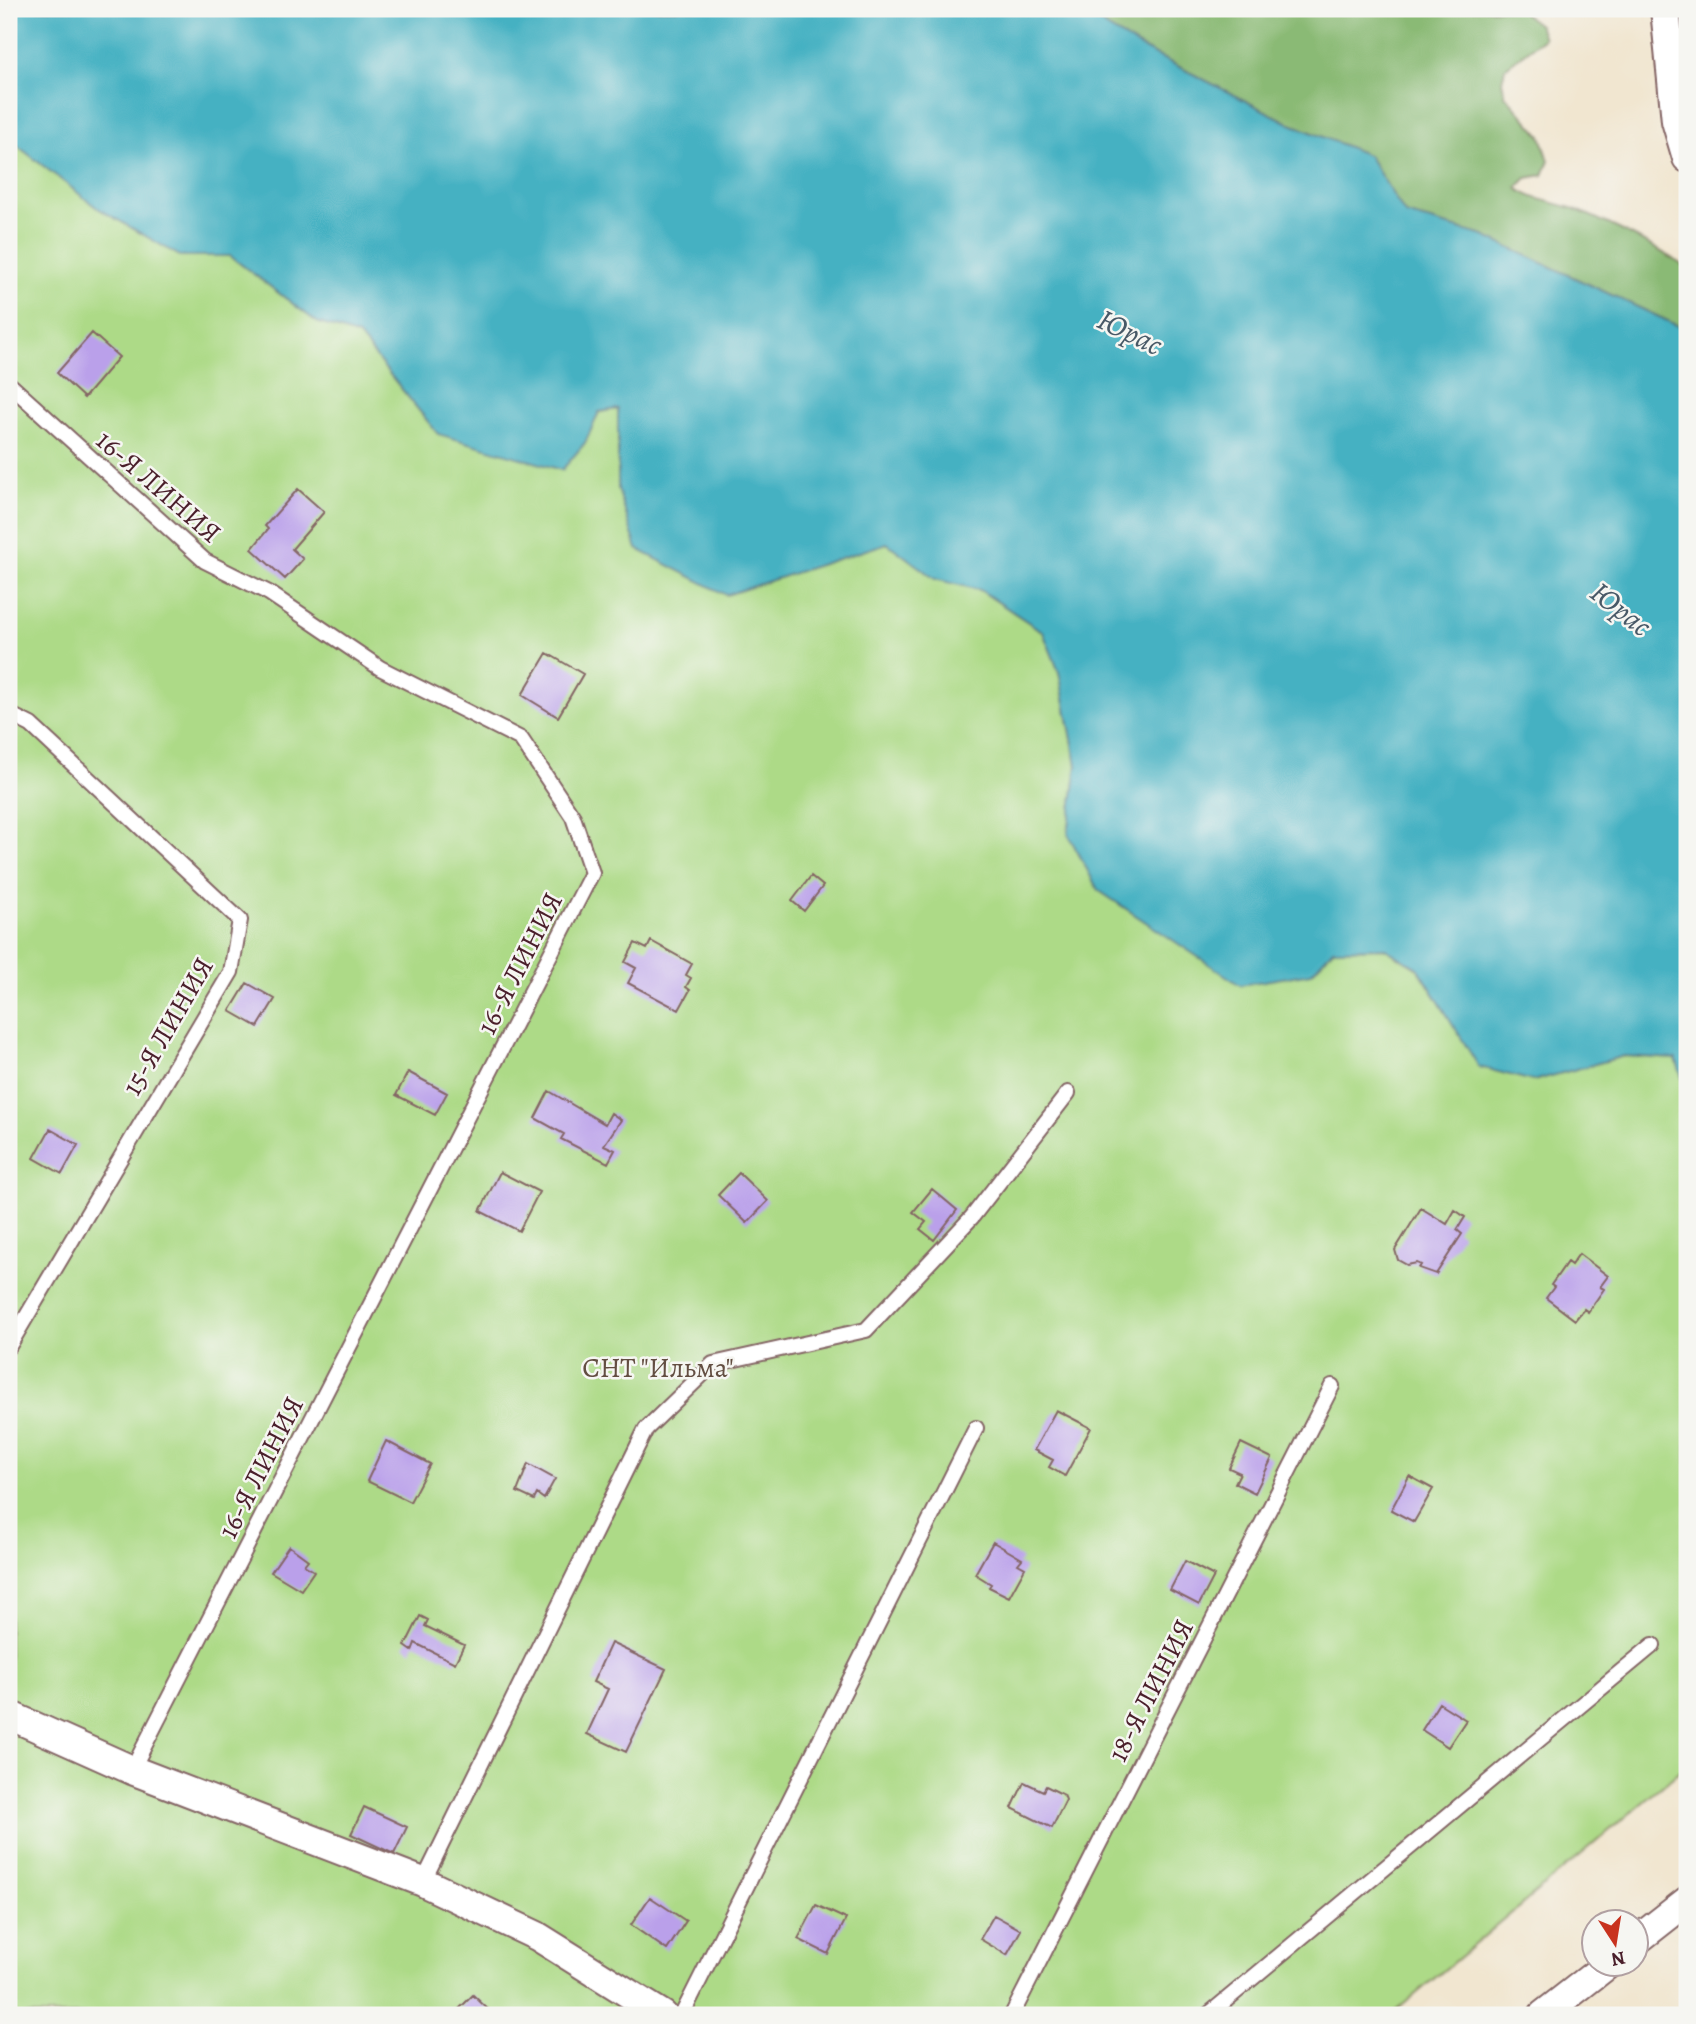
<svg xmlns="http://www.w3.org/2000/svg" width="1696" height="2024" font-family="Alegreya,serif">
	<rect width="100%" height="100%" fill="#f6f6f2"/>
	<filter id="ink" filterUnits="userSpaceOnUse"><feTurbulence type="fractalNoise" baseFrequency=".0143" numOctaves="2"/><feDisplacementMap in="SourceGraphic" scale="14" xChannelSelector="R" yChannelSelector="G"/><feConvolveMatrix kernelMatrix="1 2 1 2 8 2 1 2 1" color-interpolation-filters="sRGB"/></filter>
	<filter id="wash" filterUnits="userSpaceOnUse"><feTurbulence type="fractalNoise" baseFrequency=".00686" numOctaves="4" result="noise"/><feDisplacementMap in="SourceGraphic" scale="28" xChannelSelector="R" yChannelSelector="G"/><feGaussianBlur stdDeviation="1.57" result="paint"/><feColorMatrix in="noise" values="0 0 0 0 0 0 0 0 0 0 0 0 0 0 0 0 0 1.4 0 .05"/><feComposite in="paint" operator="in"/></filter>
	<g filter="url(#wash)">
		<rect width="100%" height="100%" fill="#f1e6d0"/>
		<path fill="#adda87" stroke="#7c7c59" stroke-width="2" d="M9 139 96 207 180 256H230L317 322 359 336 438 434 585 443 599 412 618 409V489L726 595 887 543 935 578 980 590 1043 632 1059 672 1077 765 1068 834 1311 973 1333 949 1384 948 1419 970 1480 1067 1533 1081 1624 1056 1676 1059 1687 1091V1765L1391 2015H9Z"/>
		<path fill="#8aba74" stroke="#6a6c50" stroke-width="2" d="M1076 9H1518L1539 25 1544 38 1505 68 1502 81 1505 95 1541 136 1549 161 1543 175 1527 178 1517 188C1532 201 1557 202 1577 210 1615 226 1653 245 1687 268V330L1484 236 1405 214 1368 155 1291 124 1142 48Z"/>
		<path fill="#45b1c2" stroke="#486876" stroke-width="2" d="M9 9H1076L1142 48 1291 124 1368 155 1405 214 1484 236 1687 330V1091L1676 1059 1624 1056 1533 1081 1479 1067 1419 969 1384 948 1333 949 1311 973 1240 985 1098 890 1068 834 1077 765 1059 672 1043 632 980 590 935 579 887 543 726 595 637 549 618 489V409L599 412 585 443 562 470 438 434 359 336 317 322 230 256H180L96 207 9 139Z"/>
		<g id="blocks">
			<path fill="#baa0ea" d="M92 333 119 357 84 398 57 373Z
				M298 489 324 512 292 549 303 559 285 579 252 549 268 529 265 526Z
				M547 653 583 674 558 717 522 695Z
				M811 876 823 886 804 911 792 901Z
				M651 941 692 964 686 975 691 978 686 987 690 990 679 1010 628 983 636 968 625 962 635 943 647 949Z
				M247 983 275 999 258 1027 230 1011Z
				M408 1072 447 1093 435 1115 396 1095Z
				M549 1091 605 1124 611 1113 621 1120 604 1145 615 1150 608 1163 561 1139 564 1134 535 1118Z
				M50 1129 78 1145 62 1174 34 1158Z
				M500 1172 539 1192 519 1231 480 1211Z
				M739 1173 768 1201 747 1223 718 1195Z
				M932 1189 957 1210 934 1240 920 1229 926 1222 913 1212Z
				M1421 1208 1447 1224 1455 1210 1465 1217 1457 1230 1462 1234 1436 1274 1419 1268 1421 1265 1417 1263 1407 1265 1398 1260 1395 1250Z
				M1579 1254 1608 1276 1600 1287 1604 1289 1588 1312 1584 1309 1575 1320 1546 1298 1554 1287 1551 1285 1567 1262 1571 1265Z
				M1056 1410 1091 1428 1065 1476 1049 1467 1053 1460 1034 1450Z
				M386 1441 430 1464 410 1502 367 1481Z
				M1241 1443 1272 1458 1255 1493 1235 1483 1240 1473 1229 1468Z
				M528 1464 555 1479 544 1499 537 1494 534 1500 517 1492Z
				M1409 1476 1433 1489 1414 1522 1391 1510Z
				M993 1542 1022 1559 1018 1564 1025 1568 1009 1597 989 1587 991 1584 975 1574Z
				M289 1546 308 1560 304 1565 314 1571 301 1590 271 1572Z
				M1185 1561 1214 1576 1199 1605 1170 1590Z
				M420 1616 428 1620 425 1626 464 1645 455 1663 415 1643 412 1651 405 1646Z
				M611 1643 666 1669 626 1752 587 1734 608 1689 593 1682Z
				M1439 1703 1466 1720 1448 1747 1422 1730Z
				M1024 1782 1043 1791 1046 1786 1064 1795 1066 1800 1052 1828 1012 1808Z
				M364 1807 407 1827 394 1854 351 1834Z
				M650 1897 686 1921 667 1950 631 1925Z
				M816 1905 846 1919 828 1954 798 1939Z
				M994 1915 1021 1930 1007 1955 980 1939Z
				M473 1995 494 2015H453Z"/>
		</g>
	</g>
	<g filter="url(#ink)">
		<use href="#blocks" fill-opacity="0" stroke="#846565" stroke-width="2"/>
		<g fill="none" stroke-linecap="round" stroke-linejoin="round">
			<defs>
				<path id="service" d="M9 384 205 561 269 593 380 668 521 739 573 817 592 873 132 1770
					M9 714 31 725 240 920 231 972 9 1346
					M423 1882 646 1429 713 1364 866 1330 972 1217 1068 1093
					M682 2015 976 1428
					M1012 2015 1332 1386
					M1208 2015 1653 1645"/>
				<path id="minor" d="M1665 9 1676 121 1687 158
					M9 1715 132 1770 423 1882 537 1936 663 2015
					M1636 1941 1687 1901
					M1543 2015 1607 1965"/>
			</defs>
			<use href="#service" stroke="#846565" stroke-width="18"/>
			<use href="#minor" stroke="#846565" stroke-width="32"/>
			<use href="#service" stroke="#fff" stroke-width="14"/>
			<use href="#minor" stroke="#fff" stroke-width="28"/>
		</g>
	</g>
	<g text-anchor="middle" stroke-width="5" stroke-linejoin="round" paint-order="stroke">
		<g font-size="28" fill="#4a1f2b" stroke="#f6f6f2">
			<text transform="translate(159 486) rotate(41)" y="10">16-Я ЛИНИЯ</text>
			<text transform="translate(519 963) rotate(-63)" y="10">16-Я ЛИНИЯ</text>
			<text transform="translate(167 1026) rotate(-60)" y="10">15-Я ЛИНИЯ</text>
			<text transform="translate(260 1467) rotate(-63)" y="10">16-Я ЛИНИЯ</text>
			<text transform="translate(1150 1690) rotate(-63)" y="10">18-Я ЛИНИЯ</text>
		</g>
		<g font-size="28" fill="#634e42" stroke="#f6f6f2">
			<text x="658" y="1377">СНТ "Ильма"</text>
		</g>
		<g font-size="30" font-style="italic" fill="#485967" stroke="#f6f6f2">
			<text transform="translate(1130 332) rotate(26)" y="10">Юрас</text>
			<text transform="translate(1621 609) rotate(38)" y="10">Юрас</text>
		</g>
	</g>
	<rect width="1696" height="2024" fill="none" stroke="#f6f6f2" stroke-width="35"/>
	<g transform="translate(1615 1943) rotate(168)"><circle r="33" fill="#f6f6f2" stroke="#b1a0a2" stroke-width="2"/>
	<path d="M0-5L12 26L0 18L-12 26Z" fill="#c8321e"/>
	<text y="-10" font-size="19" font-weight="bold" text-anchor="middle" fill="#4a1f2b">N</text>
	</g>
</svg>
